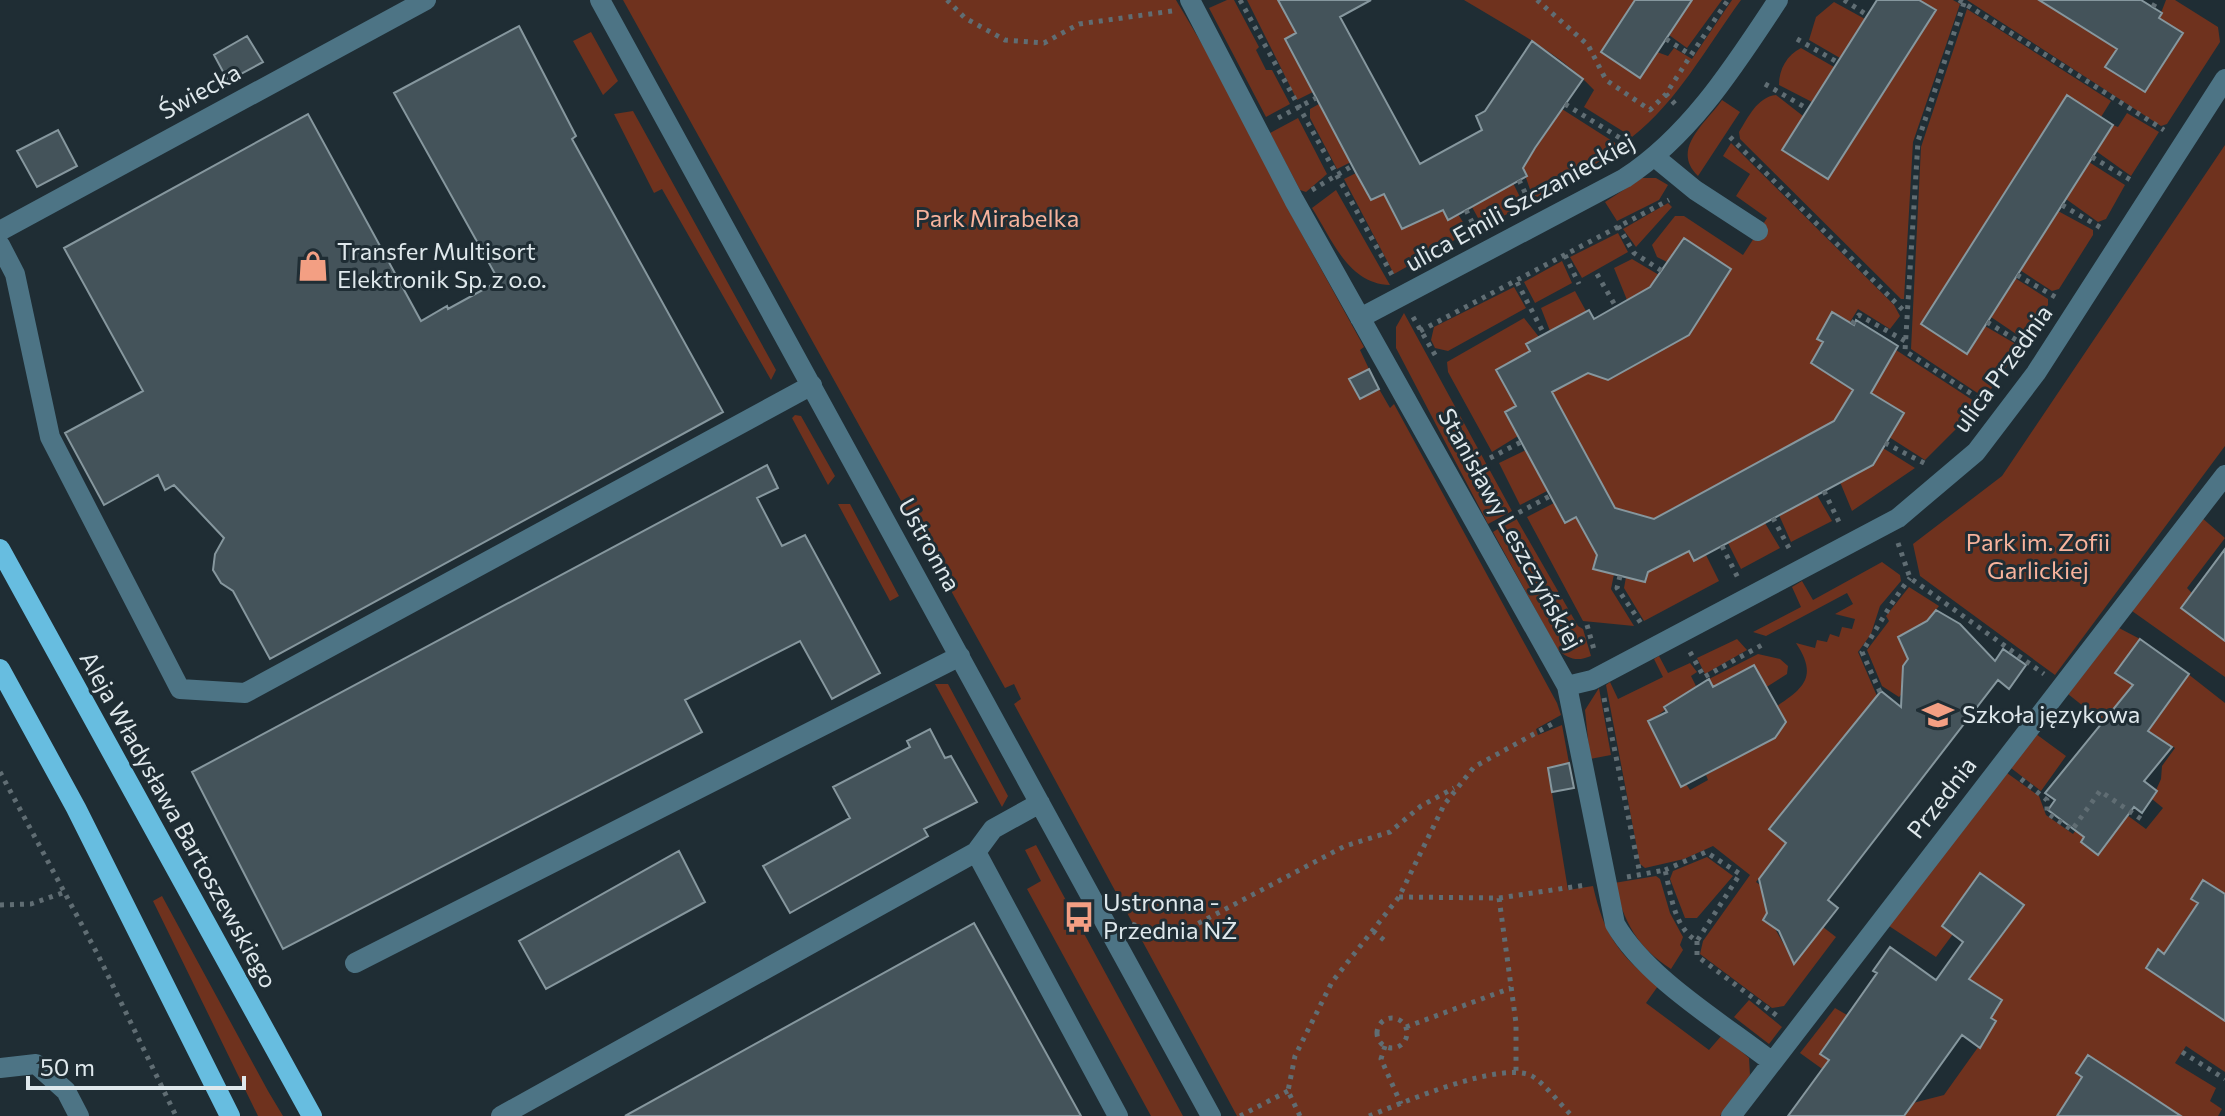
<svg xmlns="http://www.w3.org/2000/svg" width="2225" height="1116" font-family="Commissioner,sans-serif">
	<rect width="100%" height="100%" fill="#1f2d34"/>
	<path fill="#6f321e" d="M623 0H1176L1294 200 1288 209 1364 347 1360 350 1369 369 1349 379 1359 399 1379 389 1390 408 1394 404 1557 703 1561 715 1536 729 1538 735 1562 725 1569 763 1548 768 1568 890 1593 886C1604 935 1619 955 1658 986L1646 1003 1709 1050 1722 1035 1749 1058 1750 1075 1720 1116H1237L1014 704 1021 699 1014 684 1005 688Z
		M1227 0H1234L1259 47 1256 50 1266 70H1272L1290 104 1266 117 1209 8Z
		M1247 0H1281L1296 33 1285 39 1313 92 1297 100Z
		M1464 0H1635L1657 52 1668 56 1674 48 1692 59 1732 0H1741C1706 48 1677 102 1632 137L1584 107 1594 90C1559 52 1508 27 1464 0Z
		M1692 0H1722L1687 48 1669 35Z
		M1919 0H1953L1960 4 1913 142 1904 299H1901L1740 139 1739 132C1748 118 1757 97 1776 95L1803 116 1782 150 1828 179 1935 11Z
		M1967 0H2039L2117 49 2106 67 2145 92 2182 34 2159 18 2166 0H2175L2218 27 2220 42 2167 124 2161 126Z
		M1834 2 1865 19 1840 58 1809 40 1816 17Z
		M1967 9 2111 101 2101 117 2066 96 1921 324 1967 353 1985 326 2014 343 2017 351 1985 398 1911 349 1921 147Z
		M591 32 618 81 603 95 573 41Z
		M1801 48 1834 67 1812 102 1779 85C1779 69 1787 55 1801 48Z
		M1722 100 1740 112 1698 176C1670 149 1706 123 1722 100Z
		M1319 104 1351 162 1337 169 1310 118V109Z
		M1562 109 1620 146 1585 172 1538 197 1532 195 1520 161 1530 157Z
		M633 111 776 370 771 380 662 189 654 193 614 114Z
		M2127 113 2159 132 2131 176 2096 151 2113 125 2118 127Z
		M1298 118 1327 174 1306 192 1300 190 1270 133Z
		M1731 143 1894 305 1900 316 1890 329 1858 309 1850 322 1832 312 1817 338 1823 342 1853 390 1836 417 1841 420 1667 511 1664 521 1611 507 1609 497 1552 392 1589 373 1608 380 1689 335 1684 238 1667 262 1657 257 1652 245 1675 216H1684L1743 255 1767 218 1736 196 1750 174 1723 156Z
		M2225 145V446L2055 675 1920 576 1913 544 2002 476Z
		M2089 162 2125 185 2106 219 2098 222 2066 199Z
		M1356 173 1384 194 1458 214 1469 232 1394 274 1344 179Z
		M1642 178H1656L1668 185 1659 200 1617 221 1605 202Z
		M1513 183 1524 205 1483 227 1472 207Z
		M1336 190 1390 285C1348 284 1332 239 1312 208Z
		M1668 203 1672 207 1636 247 1623 229Z
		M2058 211 2093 230V235L2059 289 2052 291 2020 270Z
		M1618 233 1628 252 1582 278 1570 257Z
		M1632 259 1659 275 1650 287 1627 300 1614 268Z
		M1562 261 1572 283 1535 303 1524 282Z
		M2015 278 2048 299V305L2027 336H2019L1991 317Z
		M1514 287 1526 308 1448 351 1435 348 1431 340 1434 327Z
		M1575 291 1586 311 1550 331 1541 308Z
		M1404 313 1512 511 1488 524 1396 348V327Z
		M1524 318 1539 337 1530 351 1516 406 1505 412 1518 436 1492 452 1448 372 1447 362Z
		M1896 350 1980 405 1925 460 1889 437 1871 393Z
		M795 415 801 416 835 476 828 485 792 418Z
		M1883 448 1915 468 1852 511 1840 482 1850 456 1870 468Z
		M1526 450 1547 491 1520 505 1499 463Z
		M1817 495 1832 521 1791 542 1779 515Z
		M1554 503 1564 523 1576 517 1593 547 1599 550 1593 568 1614 574 1611 589 1634 626 1583 621 1527 517Z
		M838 504H850L899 596 890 601Z
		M2201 517 2225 538 2187 588 2192 593 2181 608 2225 641V677L2132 611Z
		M1516 518 1578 626 1583 629 1591 656C1577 662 1568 659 1557 649L1493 532Z
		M1765 523 1780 548 1741 569 1728 543Z
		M1689 551 1694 561 1706 555 1719 581 1644 621 1624 588 1626 577 1645 582 1650 565 1657 567Z
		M1882 562 1900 575 1901 581 1880 606 1871 634 1858 652 1877 696 1786 843 1756 882 1763 887C1758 908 1785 943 1794 963L1823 927 1836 937 1784 1006 1772 1008 1700 954 1703 941 1750 875 1713 846 1684 859 1645 868 1640 864 1606 685 1610 682 1618 699 1663 677 1654 659 1659 656 1668 673 1690 663 1697 672 1691 676 1696 686 1649 722 1680 787 1686 784 1690 790 1708 780 1706 775 1775 737 1777 706C1806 687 1817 675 1796 643L1815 648 1817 640 1827 642 1830 634 1839 637 1842 627 1852 629 1855 619 1835 614 1853 604 1847 593 1766 636 1753 632 1801 607 1792 587 1802 581 1813 600Z
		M1909 587 1939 606 1927 621 1898 637 1909 656 1903 667 1911 684 1899 697 1882 686 1867 650 1889 621 1886 616Z
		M2119 628 2140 639 2116 673 2164 707 2174 663 2225 703V894L2203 880 2191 899 2198 903 2164 954 2158 949 2146 968 2225 1021V1072L2186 1046 2175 1063 2216 1088 2210 1101 2222 1109 2218 1116H2168L2171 1110 2089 1055 2076 1073 2082 1077 2057 1116H1860L1850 1089 1800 1053 1835 1008 1847 1015 1820 1054 1905 1114 1913 1103 1944 1095 1996 1022 1991 1018 2002 1001 1947 964 1963 942 1994 945 2024 905 1980 873 1951 912 1953 934 1936 957 1889 926 2007 773 2039 796 2046 815 2073 834 2101 796 2146 829 2163 808 2152 799 2161 779 2162 766 2175 748 2140 725 2103 722 2068 694Z
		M1737 639 1747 650 1705 674 1697 658Z
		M1758 654 1780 659 1788 666 1787 674 1765 688 1754 665 1713 687 1709 679Z
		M935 684H948L1008 796 1002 807Z
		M1599 688 1611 755 1590 759 1585 710Z
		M2036 734 2066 756 2041 791 2011 768Z
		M1036 845 1183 1116H1151L1027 889 1041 881 1025 850Z
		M1707 857 1733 876 1697 918H1685L1670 879 1673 871Z
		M1656 876 1660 879 1670 913 1683 937 1680 945 1683 950 1671 969C1637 947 1624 922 1614 883Z
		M162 896 268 1091 283 1116H258L153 901Z
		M1749 1000 1782 1027 1769 1044 1734 1017Z"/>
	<path fill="#44535a" stroke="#86979e" stroke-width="2" d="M1278 0H1371L1340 17 1420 164 1482 130 1476 116 1485 111 1532 41 1583 79 1535 148 1523 168 1527 176 1448 220 1443 210 1402 229 1384 194 1371 200 1356 173 1285 39 1296 33Z
		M1635 0H1692L1640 78 1601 52Z
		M1877 0H1919L1936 10 1828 179 1782 150Z
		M2039 0H2141L2162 13 2159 18 2183 33 2145 92 2105 67 2117 49Z
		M519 26 576 136 572 139 723 412 270 659 233 591 221 583 213 570 215 554 224 538 174 485 165 490 158 475 104 505 65 433 143 391 64 248 308 114 421 321 447 306 448 309 499 281 394 93Z
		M247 36 263 62 228 81 214 55Z
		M2067 95 2113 125 1967 354 1921 324Z
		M58 130 77 166 37 187 17 151Z
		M1684 238 1731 269 1689 335 1608 380 1588 373 1552 392 1615 508 1654 519 1834 421 1853 390 1811 363 1823 342 1817 339 1832 312 1854 325 1856 320 1898 346 1871 393 1904 413 1873 465 1694 561 1689 551 1648 572 1645 582 1593 569 1597 555 1576 517 1565 523 1505 412 1516 406 1496 370 1530 351 1526 344 1589 310 1594 319 1650 287Z
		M1369 369 1379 389 1360 399 1349 379Z
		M767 465 778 488 757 498 782 546 805 535 880 673 832 699 800 641 685 700 702 732 283 949 192 772Z
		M2225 549V641L2181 608Z
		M1936 610 1960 624 1995 661 2003 649 2026 665 2009 689 1998 680 1828 900 1838 908 1794 964 1779 931 1763 920 1767 913 1759 879 1786 843 1769 829 1881 691 1901 707 1903 666 1908 659 1898 637 1927 621Z
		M2140 639 2189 674 2148 731 2172 747 2144 781 2157 791 2142 813 2134 807 2098 855 2081 842 2084 837 2048 810 2055 800 2045 793 2133 685 2115 673Z
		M1754 665 1786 722 1775 738 1681 787 1648 721 1667 712 1664 707 1709 679 1713 687Z
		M930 729 945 758 951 756 977 802 924 829 928 836 790 913 763 866 850 818 833 787 910 747 907 741Z
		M1569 763 1574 788 1552 792 1548 768Z
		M679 851 705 902 546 989 519 941Z
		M1980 873 2024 905 1969 979 2002 1000 1991 1018 1996 1021 1980 1048 1962 1035 1904 1116H1788L1829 1060 1820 1054 1877 973 1873 971 1890 947 1936 980 1963 942 1942 926Z
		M2203 880 2225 894V1021L2146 968 2158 949 2164 954 2198 903 2191 899Z
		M974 923 1081 1116H625Z
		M2088 1055 2131 1083 2181 1116H2057L2082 1077 2076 1073Z"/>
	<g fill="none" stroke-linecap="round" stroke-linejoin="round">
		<path stroke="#606d73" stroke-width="5" stroke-dasharray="4 6" stroke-linecap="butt" d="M947 0 965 18 1005 40 1044 43 1079 24 1172 11
			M1240 0 1392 275
			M1537 0 1588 45 1606 80 1650 110 1666 94
			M1844 0 1867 15
			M1959 0 2164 130
			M1964 3 1918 141 1905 351 1984 402
			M2153 7 2157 0
			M1666 39 1691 55 1728 0
			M1797 39 1837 62
			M1765 84 1808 109
			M1565 104 1633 146
			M1675 104 1666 94 1691 55
			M1278 118 1316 98
			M1730 137 1906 313
			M2092 157 2134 182
			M1519 180 1530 203
			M1312 190 1352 166
			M2062 205 2103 229
			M1466 210 1476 230
			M1618 226 1634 253 1662 271
			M1565 255 1579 284
			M1597 274 1616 307
			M2017 275 2057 298
			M1517 282 1544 334
			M1413 317 1438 360
			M1987 322 2026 346
			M1852 324 1859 315 1905 341
			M1420 331 1669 200
			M1885 443 1928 465
			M1490 458 1521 442
			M1824 491 1840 524
			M1773 518 1790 550
			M1501 522 1550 496
			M1898 543 1910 578 2044 674
			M1722 546 1738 578
			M1620 576 1617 588 1643 626
			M1587 625 1595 653
			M1690 652 1704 677 1762 645
			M1880 692 1862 652C1878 627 1891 602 1910 578
			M1604 698 1640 874
			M0 772 98 955 176 1116
			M2021 779 2047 800V813L2072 830 2100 791 2144 821
			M1627 877 1665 870C1671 894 1674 928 1697 941L1740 874 1706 852 1665 870
			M1399 897 1499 898 1586 885
			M1499 898 1516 1023V1072
			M0 905 31 904 65 892
			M1132 924 1157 933 1182 932 1345 846 1390 832 1421 806 1454 788
			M1373 931 1384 940
			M1697 941V956L1780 1018
			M1377 1033a15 15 0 1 1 30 0a15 15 0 1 1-30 0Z
			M1406 1027 1511 988
			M1385 1046 1381 1059 1401 1104
			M2182 1052 2225 1079
			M1240 1116 1288 1091
			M1300 1116 1288 1091 1295 1056 1332 982 1399 897 1444 805 1474 767 1552 724
			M1369 1116C1402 1103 1501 1060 1532 1076 1546 1085 1560 1104 1572 1116"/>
		<path stroke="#4d7485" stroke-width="20" d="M600 0 1211 1116
			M1190 0 1294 200 1567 686 1615 924C1646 978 1722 1023 1772 1062
			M1656 158 1695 190 1758 231
			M0 231 426 0
			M0 245 15 274 50 437 180 689 245 693 812 385
			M1360 318 1625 178C1691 135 1735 65 1778 0
			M1567 686 1592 680 1898 518 1976 452 2036 373 2225 79
			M976 852 1118 1116
			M355 963 960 656
			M0 1068 36 1064 66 1091 79 1116
			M501 1116 976 852 993 829 1040 803
			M1731 1116 2225 475"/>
		<path stroke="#67bde0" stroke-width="20" d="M0 549 312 1116
			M0 669 76 808 230 1116"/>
	</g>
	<defs>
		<symbol id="shop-bare" viewBox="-9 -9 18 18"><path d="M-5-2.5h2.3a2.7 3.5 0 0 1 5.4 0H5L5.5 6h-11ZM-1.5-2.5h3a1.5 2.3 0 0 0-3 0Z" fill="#f39f83" stroke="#1f2d34" stroke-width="2.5" paint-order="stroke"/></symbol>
		<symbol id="school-bare" viewBox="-9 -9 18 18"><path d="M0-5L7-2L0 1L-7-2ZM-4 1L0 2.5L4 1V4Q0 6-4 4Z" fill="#f39f83" stroke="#1f2d34" stroke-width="2.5" paint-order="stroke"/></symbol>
		<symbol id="bus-bare" viewBox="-9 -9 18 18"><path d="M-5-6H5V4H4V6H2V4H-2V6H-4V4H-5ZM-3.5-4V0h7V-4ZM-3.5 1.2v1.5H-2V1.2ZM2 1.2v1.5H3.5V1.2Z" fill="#f39f83" stroke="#1f2d34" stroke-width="2.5" paint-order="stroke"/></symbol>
	</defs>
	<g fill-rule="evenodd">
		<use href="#shop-bare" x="291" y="244" width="44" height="44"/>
		<use href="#school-bare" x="1916" y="693" width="44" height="44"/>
		<use href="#bus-bare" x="1057" y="895" width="44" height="44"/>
	</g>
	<g text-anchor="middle" stroke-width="6" stroke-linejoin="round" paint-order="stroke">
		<g font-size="24" fill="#dfe8ec" stroke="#1f2d34">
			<text transform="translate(200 92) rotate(-29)" y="8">Świecka</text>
			<text transform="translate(1520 203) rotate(-29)" y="8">ulica Emili Szczanieckiej</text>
			<text transform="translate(2003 369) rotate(-54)" y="8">ulica Przednia</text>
			<text transform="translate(1510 529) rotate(61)" y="8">Stanisławy Leszczyńskiej</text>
			<text transform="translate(929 545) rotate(61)" y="8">Ustronna</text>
			<text transform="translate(1942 798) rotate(-52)" y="8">Przednia</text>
			<text transform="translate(178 820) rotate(61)" y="8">Aleja Władysława Bartoszewskiego</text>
		</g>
		<g font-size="24" fill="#f8b39c" stroke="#1f2d34">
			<text x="997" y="227">Park Mirabelka</text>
			<text x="2038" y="551">Park im. Zofii<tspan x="2038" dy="28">Garlickiej</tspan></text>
		</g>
		<g font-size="24" fill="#dfe8ec" stroke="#1f2d34" text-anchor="start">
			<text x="337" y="260">Transfer Multisort<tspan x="337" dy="28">Elektronik Sp. z o.o.</tspan></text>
			<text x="1962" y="723">Szkoła językowa</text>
			<text x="1103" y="911">Ustronna -<tspan x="1103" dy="28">Przednia NŻ</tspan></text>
		</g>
	</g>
	<path d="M28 1076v12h216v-12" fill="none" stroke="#dfe8ec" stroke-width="4"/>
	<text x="40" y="1076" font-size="24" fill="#dfe8ec" stroke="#1f2d34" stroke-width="6" paint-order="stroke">50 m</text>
</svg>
